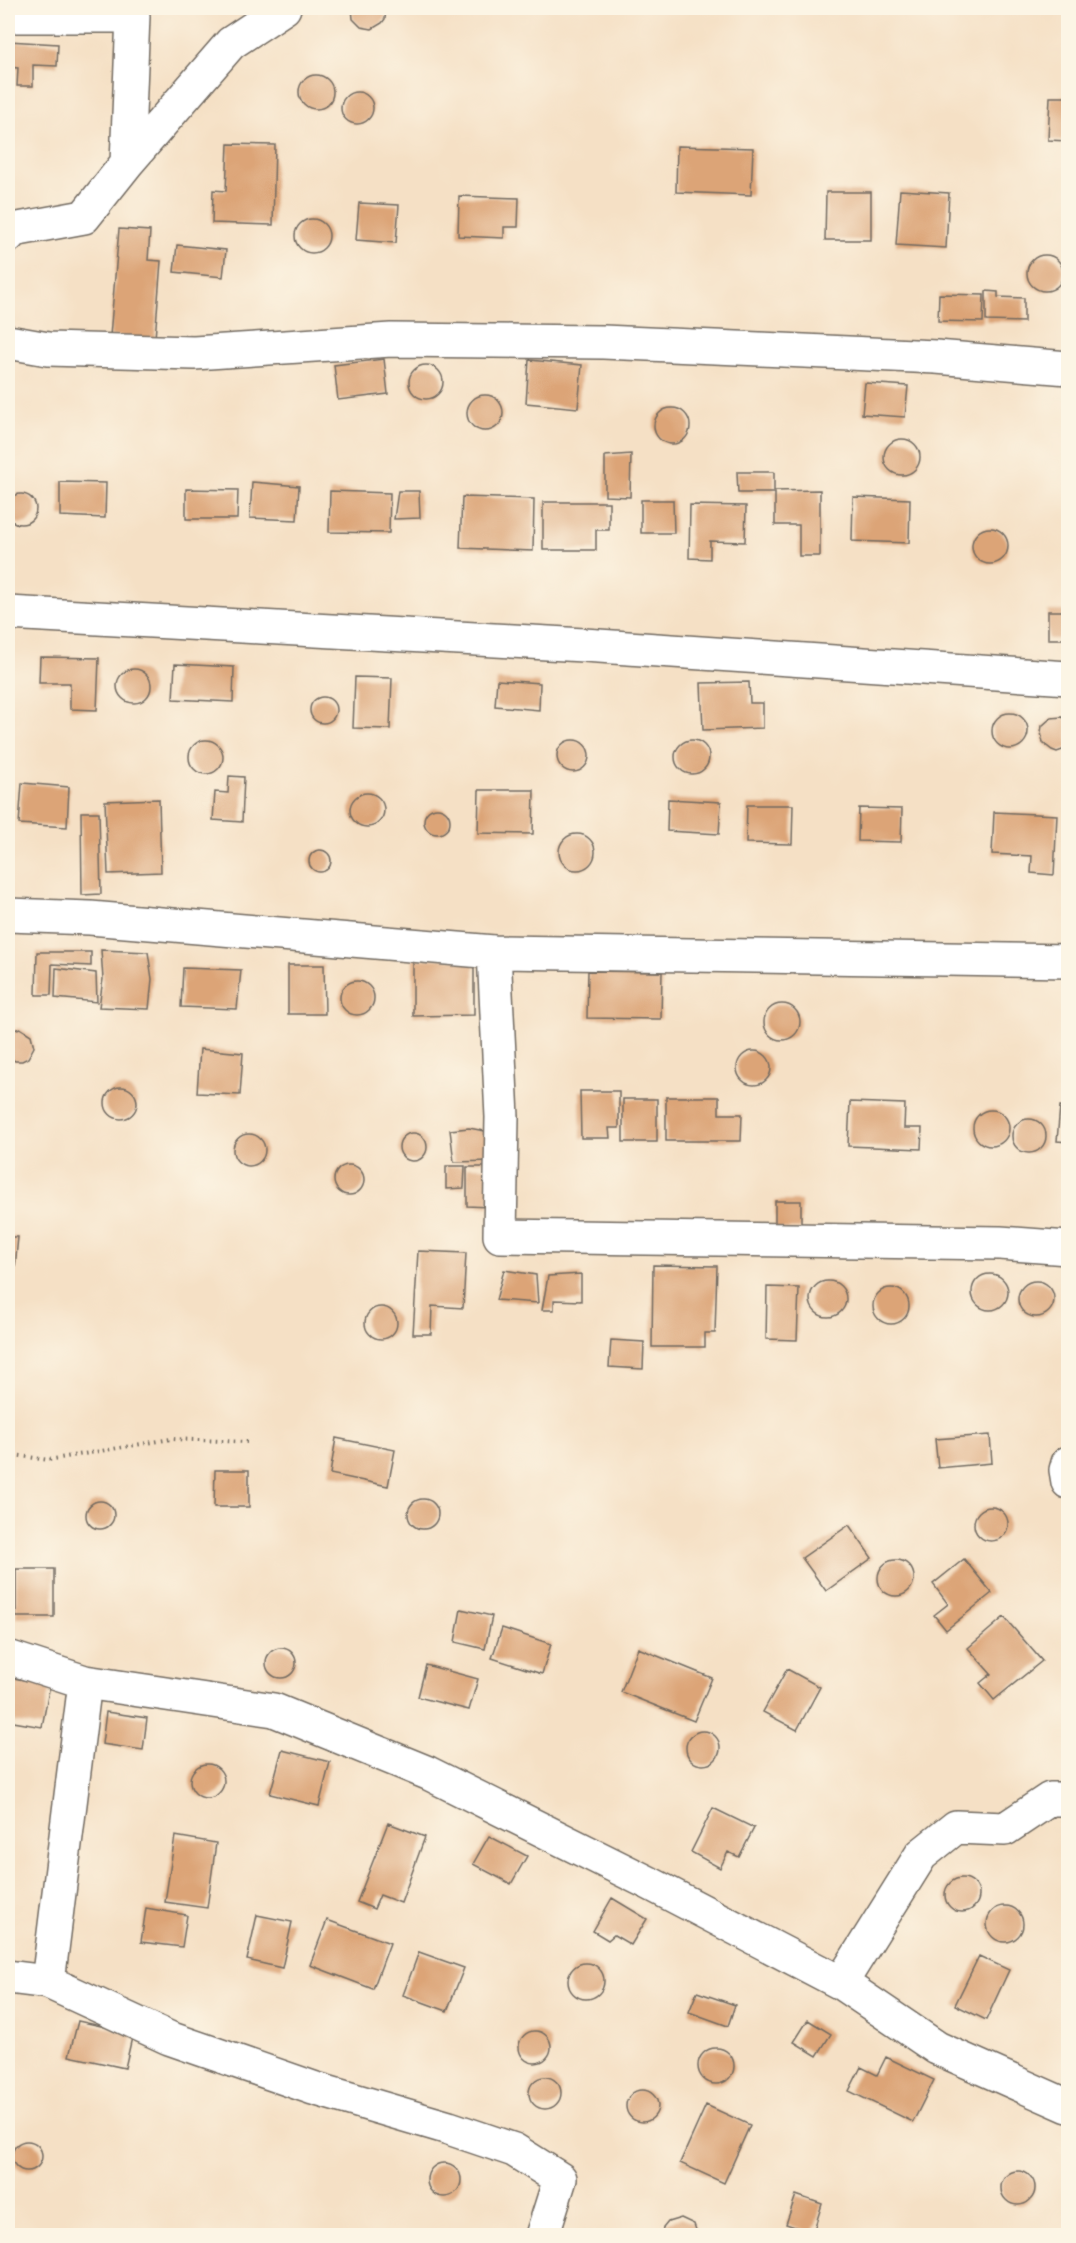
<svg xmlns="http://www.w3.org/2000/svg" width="1076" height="2243" font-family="'Balsamiq Sans',sans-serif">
	<rect width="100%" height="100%" fill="#fcf5e5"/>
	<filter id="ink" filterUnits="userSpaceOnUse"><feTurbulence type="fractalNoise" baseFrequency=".0167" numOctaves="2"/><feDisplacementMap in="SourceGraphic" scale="12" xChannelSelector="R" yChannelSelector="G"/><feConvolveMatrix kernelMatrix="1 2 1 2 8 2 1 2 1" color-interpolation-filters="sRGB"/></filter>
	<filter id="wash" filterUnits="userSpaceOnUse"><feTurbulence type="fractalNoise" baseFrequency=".008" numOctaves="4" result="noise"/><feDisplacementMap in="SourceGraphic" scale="24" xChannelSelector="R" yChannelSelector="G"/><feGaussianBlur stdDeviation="1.35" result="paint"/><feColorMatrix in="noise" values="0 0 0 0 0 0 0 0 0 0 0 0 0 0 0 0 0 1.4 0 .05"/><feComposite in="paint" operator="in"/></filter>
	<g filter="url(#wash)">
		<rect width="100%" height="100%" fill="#f5e0c5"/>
		<g id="blocks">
			<path fill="#dca477" d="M352 8H386L385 19 382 23 372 29 361 27 353 19Z
				M8 41 58 44 57 66 33 65V86H17L18 68 8 67Z
				M299 92a17 17 0 1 1 34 0a17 17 0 1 1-34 0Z
				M341 108a16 16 0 1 1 32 0a16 16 0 1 1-32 0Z
				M1050 97H1068V141L1048 140Z
				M228 144 275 145 273 225 212 223 213 190 226 191Z
				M677 146 753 148 751 195 676 192Z
				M900 190 949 193 946 248 896 245Z
				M826 192H871V240H825Z
				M459 196 519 198 518 227H504V238L458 236Z
				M359 203 399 205 396 243 356 240Z
				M295 236a17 17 0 1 1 34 0a17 17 0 1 1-34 0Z
				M119 229 150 231 148 260 161 261 155 339 110 336Z
				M177 245 226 250 223 277 174 272Z
				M1027 273a18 18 0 1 1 36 0a18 18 0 1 1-36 0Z
				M986 291 998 292V297L1024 298V322L986 321Z
				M939 294 984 295 983 322 938 321Z
				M384 359 388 394 338 400 334 365Z
				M529 360 582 365 578 408 526 403Z
				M409 382a17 17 0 1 1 34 0a17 17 0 1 1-34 0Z
				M865 383 908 386 905 417 862 414Z
				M467 413a18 18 0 1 1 36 0a18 18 0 1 1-36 0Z
				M654 426a18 18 0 1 1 36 0a18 18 0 1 1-36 0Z
				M884 457a18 18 0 1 1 36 0a18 18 0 1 1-36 0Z
				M631 454 630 497 605 496V456Z
				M737 472H774V491L820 490V556H799V525H775V493H738Z
				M60 482 106 483 105 518 60 516Z
				M252 482 299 486 297 520 250 518Z
				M186 489 238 490 237 519H186Z
				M330 491 390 493 389 533 329 532Z
				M398 491H419L420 518 394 519Z
				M6 509a15 15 0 1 1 30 0a15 15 0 1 1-30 0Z
				M462 497 534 499 533 551 460 548Z
				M853 497 910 499 909 543 852 541Z
				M641 500H673L674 533H641Z
				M543 502H609V530H596V550H543Z
				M690 505 746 506 745 542 710 541V559L689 558Z
				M972 546a18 18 0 1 1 36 0a18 18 0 1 1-36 0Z
				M1048 611H1068V639H1048Z
				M40 657 99 658 97 710 70 709V683H39Z
				M175 664 234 667 233 702 173 699Z
				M117 686a17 17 0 1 1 34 0a17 17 0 1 1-34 0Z
				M355 677 392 678 390 729 353 728Z
				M497 680 540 683 539 710 495 706Z
				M749 682 750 703H763V728L703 730 701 683Z
				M310 710a13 13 0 1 1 26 0a13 13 0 1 1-26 0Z
				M992 731a18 18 0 1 1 36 0a18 18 0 1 1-36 0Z
				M1062 717 1068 720V748L1057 752 1052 750 1043 743 1041 732 1042 726 1051 718Z
				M675 757a17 17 0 1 1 34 0a17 17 0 1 1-34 0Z
				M557 756a16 16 0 1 1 32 0a16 16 0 1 1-32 0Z
				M189 757a17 17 0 1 1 34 0a17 17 0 1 1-34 0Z
				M229 776 244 777 242 822 213 820 215 792 228 793Z
				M22 783 69 787 67 827 19 824Z
				M479 790H534L533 834 478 833Z
				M350 810a17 17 0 1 1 34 0a17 17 0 1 1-34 0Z
				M159 799 161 872 108 874 105 801Z
				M668 799 721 802 719 834 667 831Z
				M747 805H793L792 844 746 843Z
				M424 821a13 13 0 1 1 26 0a13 13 0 1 1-26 0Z
				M859 808 902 809 901 842 858 841Z
				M81 812H99L101 894 82 895Z
				M994 812 1057 815 1054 875 1031 873 1032 856 992 854Z
				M559 852a18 18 0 1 1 36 0a18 18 0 1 1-36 0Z
				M309 861a11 11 0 1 1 22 0a11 11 0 1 1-22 0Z
				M101 950 148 952 152 979 149 1009 99 1007 103 979Z
				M37 952H91V966L52 964 51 995H36Z
				M413 959H474V1015L413 1016Z
				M288 965H324L325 1014H288Z
				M56 968 96 973 97 1002 55 998Z
				M183 968 241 970 237 1009 181 1007Z
				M588 971 662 972 661 1019 587 1018Z
				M340 998a17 17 0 1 1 34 0a17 17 0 1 1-34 0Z
				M764 1022a18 18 0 1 1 36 0a18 18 0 1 1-36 0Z
				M20 1028 31 1035 34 1047 28 1058 22 1061H15L8 1057V1032Z
				M200 1049 243 1053 240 1095 197 1093Z
				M737 1068a17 17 0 1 1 34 0a17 17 0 1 1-34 0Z
				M105 1103a16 16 0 1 1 32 0a16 16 0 1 1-32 0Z
				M580 1091H619V1128H609L610 1138H581Z
				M666 1097H719V1114H742L741 1141H666Z
				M623 1099H657V1142H623Z
				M850 1102 905 1104 904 1128H922L921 1149 848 1146Z
				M1060 1106 1068 1107V1142L1057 1141Z
				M973 1128a18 18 0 1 1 36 0a18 18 0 1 1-36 0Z
				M1012 1136a17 17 0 1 1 34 0a17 17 0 1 1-34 0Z
				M469 1128 490 1132 491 1161 454 1162 450 1130Z
				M399 1147a14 14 0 1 1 28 0a14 14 0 1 1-28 0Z
				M233 1150a16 16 0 1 1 32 0a16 16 0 1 1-32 0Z
				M334 1180a15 15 0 1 1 30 0a15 15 0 1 1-30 0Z
				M446 1166H465L464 1188 446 1189Z
				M467 1167H490L489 1207 467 1206Z
				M775 1201H801V1229H775Z
				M8 1237H18L12 1299H8Z
				M418 1251 466 1253 463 1308 432 1306 431 1334H413Z
				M653 1265 717 1266 715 1333H705V1347H652Z
				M504 1270 536 1275 538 1303 496 1300Z
				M581 1274V1301L554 1300V1310H542L548 1276Z
				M972 1292a18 18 0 1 1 36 0a18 18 0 1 1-36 0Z
				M1018 1299a18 18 0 1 1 36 0a18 18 0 1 1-36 0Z
				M810 1299a18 18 0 1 1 36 0a18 18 0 1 1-36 0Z
				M767 1287 799 1288 797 1340 766 1339Z
				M873 1306a18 18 0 1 1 36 0a18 18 0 1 1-36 0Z
				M365 1323a16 16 0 1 1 32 0a16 16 0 1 1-32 0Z
				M611 1340 644 1342 643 1369 609 1367Z
				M990 1435 992 1463 938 1468 935 1439Z
				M336 1438 395 1450 388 1486 330 1474Z
				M215 1470H249V1507H214Z
				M408 1514a15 15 0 1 1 30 0a15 15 0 1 1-30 0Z
				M86 1515a14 14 0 1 1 28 0a14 14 0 1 1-28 0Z
				M974 1524a17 17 0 1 1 34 0a17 17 0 1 1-34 0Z
				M849 1525 872 1558 826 1591 802 1558Z
				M964 1559 992 1593 946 1630 934 1615 948 1604 933 1584Z
				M878 1578a18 18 0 1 1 36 0a18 18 0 1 1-36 0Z
				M16 1569H54V1617H16Z
				M461 1609 492 1616 485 1649 455 1642Z
				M1004 1617 1042 1661 994 1700 980 1683 991 1674 968 1648Z
				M502 1628 551 1644 542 1674 492 1658Z
				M638 1648 712 1678 694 1721 621 1692Z
				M266 1663a15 15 0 1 1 30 0a15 15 0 1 1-30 0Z
				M426 1665 478 1679 469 1710 418 1697Z
				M787 1669 820 1687 797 1730 763 1712Z
				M8 1677 50 1685 42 1727 8 1721Z
				M106 1712 147 1718 143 1750 102 1744Z
				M686 1748a17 17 0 1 1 34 0a17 17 0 1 1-34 0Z
				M282 1750 330 1762 319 1806 270 1794Z
				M190 1781a17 17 0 1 1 34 0a17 17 0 1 1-34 0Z
				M713 1808 754 1828 739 1857 728 1852 720 1868 691 1852Z
				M388 1823 425 1837 401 1903 380 1895 374 1909 357 1902Z
				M175 1836 216 1843 207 1908 165 1902Z
				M489 1836 527 1856 511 1884 473 1864Z
				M945 1895a17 17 0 1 1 34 0a17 17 0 1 1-34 0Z
				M612 1898 647 1919 631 1945 614 1935 608 1940 593 1931Z
				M987 1924a18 18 0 1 1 36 0a18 18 0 1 1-36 0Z
				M146 1908 187 1915 182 1947 141 1942Z
				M257 1915 292 1922 282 1968 247 1960Z
				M327 1920 390 1943 373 1989 310 1965Z
				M1068 1944V1969L1063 1954Z
				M419 1952 464 1968 447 2011 403 1995Z
				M979 1956 1009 1970 986 2020 955 2005Z
				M568 1981a18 18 0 1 1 36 0a18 18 0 1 1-36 0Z
				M697 1992 735 2005 728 2026 689 2012Z
				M808 2020 831 2034 817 2056 794 2042Z
				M78 2021 133 2033 125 2068 69 2056Z
				M519 2047a16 16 0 1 1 32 0a16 16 0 1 1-32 0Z
				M698 2066a18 18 0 1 1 36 0a18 18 0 1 1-36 0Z
				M886 2057 934 2080 913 2122 849 2091 861 2067 877 2075Z
				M529 2093a16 16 0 1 1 32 0a16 16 0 1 1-32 0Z
				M626 2106a16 16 0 1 1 32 0a16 16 0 1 1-32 0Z
				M706 2105 750 2125 724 2183 680 2163Z
				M12 2156a15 15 0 1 1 30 0a15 15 0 1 1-30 0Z
				M427 2180a17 17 0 1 1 34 0a17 17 0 1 1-34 0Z
				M1001 2188a17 17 0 1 1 34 0a17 17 0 1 1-34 0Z
				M796 2195 822 2204 813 2233 786 2224Z
				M681 2218 694 2224 698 2236H661L663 2228 668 2222Z"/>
		</g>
	</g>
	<g filter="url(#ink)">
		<use href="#blocks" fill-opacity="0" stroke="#726a61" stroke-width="1.5"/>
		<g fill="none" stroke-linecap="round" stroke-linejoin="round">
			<defs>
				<path id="minor" d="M8 16H133L127 163 84 217 13 230 8 236
					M127 163 231 43 284 8
					M8 342 48 349 194 353 391 340 603 342 936 357 1068 368
					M8 613 584 645 1068 678
					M8 915 90 918 494 952 1068 961
					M494 952 502 1117 500 1236 1000 1243 1068 1248
					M1068 1463 1066 1470 1068 1482
					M8 1657 85 1682 274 1710 428 1773 649 1883 841 1983 937 2048 1068 2106
					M8 1977 48 1982 169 2038 313 2088 449 2128 514 2150 560 2179 542 2236
					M48 1982 85 1682
					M841 1983 921 1855 956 1827 1005 1829 1050 1799H1068"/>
			</defs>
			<use href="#minor" stroke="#726a61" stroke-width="36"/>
			<path stroke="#726a61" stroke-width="4" stroke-dasharray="1.5 4.5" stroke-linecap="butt" d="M8 1454 48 1460 171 1439 247 1442"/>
			<use href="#minor" stroke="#fff" stroke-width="33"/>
		</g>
	</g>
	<rect width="1076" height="2243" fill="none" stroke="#fcf5e5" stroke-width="30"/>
</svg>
